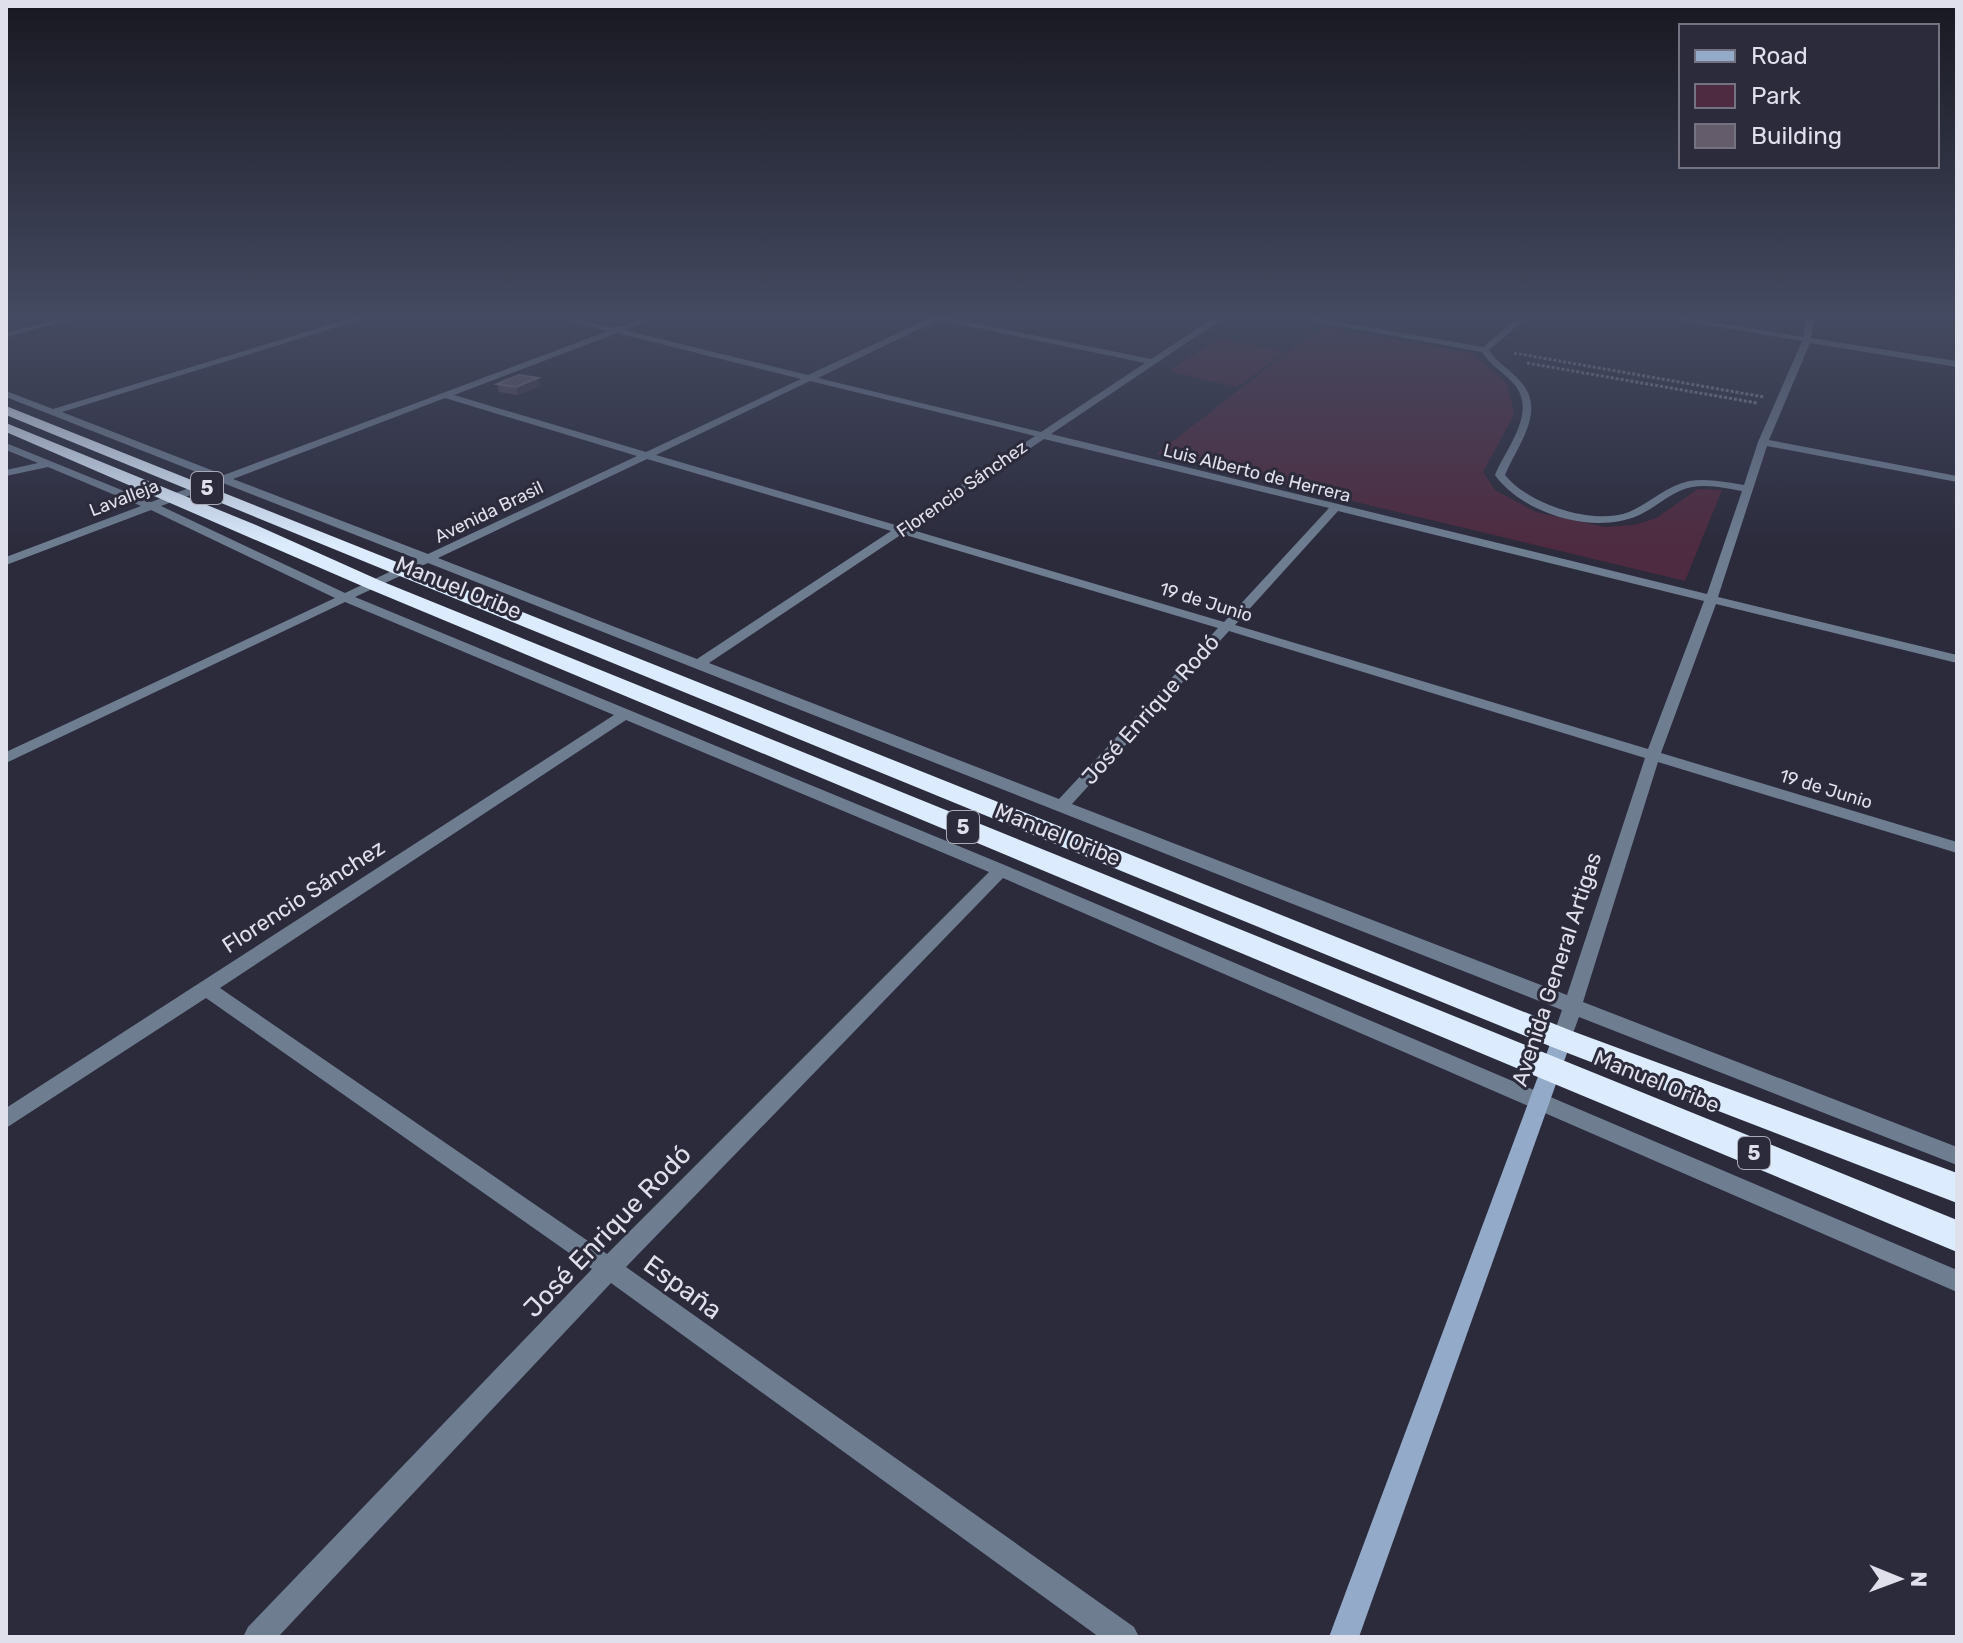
<svg xmlns="http://www.w3.org/2000/svg" width="1963" height="1643" font-family="Rubik,sans-serif">
	<rect width="100%" height="100%" fill="#2b2b3c"/>
	<path fill="#4e2b40" d="M1322 326 1472 353 1508 385 1514 415 1483 472 1495 490 1536 512 1605 527 1634 525 1656 518 1698 489 1722 490 1685 581 1156 454Z
		M1220 338 1286 352 1237 387 1169 371Z"/>
	<g fill="none" stroke-linecap="round" stroke-linejoin="round">
		<path stroke="#8b8c9a" stroke-width="3" stroke-dasharray="3 2" stroke-linecap="butt" d="M1514 353 1764 397
			M1527 363 1757 403"/>
		<path fill="#6e7d90" fill-rule="evenodd" d="M72 315H87L6 337V333Z
			M362 315H376L62 412 224 475 608 331 547 315C570 315 590 325 612 327 627 329 645 315 662 315L624 330 808 375 930 318V315H947L945 317 1151 359 1218 315H1228L1051 434 1707 594 1742 491C1726 488 1708 484 1692 487 1671 491 1656 508 1637 516 1592 535 1522 513 1495 475 1506 448 1539 411 1513 383 1503 372 1490 365 1482 352L1280 315H1300L1483 347 1521 315H1530L1489 350C1498 364 1511 370 1521 382 1547 412 1517 445 1505 475 1528 504 1593 526 1629 512 1650 503 1666 486 1689 481 1707 478 1726 482 1744 485L1758 442 1802 341 1650 315H1671L1803 337 1807 315H1815L1811 338 1957 361V367L1810 343 1769 440 1957 476V482L1767 446 1718 597 1957 655V663L1716 604 1661 753 1957 842V853L1658 762 1583 1002 1957 1147V1165L1579 1017 1569 1044 1562 1047 1555 1044 1552 1039 1562 1010 428 563 355 597 1007 866 1957 1270V1292L1003 878 626 1267 1134 1627 1139 1637H1099L611 1283 278 1637H243L248 1627 592 1269 206 998 6 1128V1108L614 715 345 602 6 763V752L335 598 151 510 6 565V557L141 506 48 467 6 476V470L38 463 6 450V443L151 502 214 479 6 397V391L53 409ZM938 320 1145 363 1041 432 818 378ZM617 333 801 379 646 452 454 395ZM810 381 1035 436 899 526 656 455ZM445 398 637 456 428 554 233 479ZM1044 439 1329 508 1224 622 909 529ZM647 459 891 531 697 659 438 558ZM223 483 417 559 345 593 161 506ZM1338 511 1704 601 1648 749 1235 625ZM902 534 1218 628 1059 799 709 663ZM1229 631 1645 758 1567 995 1072 804ZM626 720 989 872 607 1254 220 988Z"/>
		<path fill="#93aac8" fill-rule="evenodd" d="M1562 1031 1569 1034 1572 1039 1359 1637H1329L1552 1039 1555 1034Z"/>
		<path fill="#dcebfe" fill-rule="evenodd" d="M6 406 1572 1031 1957 1173V1203L1552 1047 6 415Z
			M6 423 256 525 381 581 1957 1220V1252L369 589 6 432Z"/>
	</g>
	<path fill="#554b5c" d="M538 378 540 386 518 395 499 392 497 384Z"/>
	<path fill="#3e3849" d="M538 378 540 386 518 395 516 387Z"/>
	<path fill="#645b6b" stroke="#77707f" stroke-width="2" d="M519 375 538 378 516 387 497 384Z"/>
	<linearGradient id="sky" x2="0" y2="1"><stop stop-color="#181821"/><stop offset="0.58" stop-color="#444a61"/><stop offset="1" stop-color="#444a61" stop-opacity="0"/></linearGradient>
	<rect width="1963" height="545" fill="url(#sky)"/>
	<g text-anchor="middle" stroke-width="6" stroke-linejoin="round" paint-order="stroke">
		<g font-size="18" fill="#dfe0eb" stroke="#2b2b3c">
			<text transform="translate(1257 473) rotate(14)" y="6">Luis Alberto de Herrera</text>
			<text transform="translate(962 489) rotate(-35)" y="6">Florencio Sánchez</text>
			<text transform="translate(124 498) rotate(-21)" y="6">Lavalleja</text>
			<text transform="translate(489 512) rotate(-26)" y="6">Avenida Brasil</text>
			<text transform="translate(1206 602) rotate(17)" y="6">19 de Junio</text>
			<text transform="translate(1826 789) rotate(17)" y="6">19 de Junio</text>
		</g>
		<g fill="#2b2b3c" stroke="#a9aab6" stroke-width="2">
			<rect x="191" y="472" width="32" height="32" rx="6"/>
			<rect x="947" y="811" width="32" height="32" rx="6"/>
			<rect x="1738" y="1137" width="32" height="32" rx="6"/>
		</g>
		<g font-size="20" font-weight="bold" fill="#dfe0eb">
			<text x="207" y="495">5</text>
			<text x="963" y="834">5</text>
			<text x="1754" y="1160">5</text>
		</g>
		<g font-size="22" fill="#dfe0eb" stroke="#2b2b3c">
			<text transform="translate(459 587) rotate(22)" y="8">Manuel Oribe</text>
			<text transform="translate(1150 709) rotate(-48)" y="8">José Enrique Rodó</text>
			<text transform="translate(1058 834) rotate(22)" y="8">Manuel Oribe</text>
			<text transform="translate(303 896) rotate(-33)" y="8">Florencio Sánchez</text>
			<text transform="translate(1556 969) rotate(-72)" y="8">Avenida General Artigas</text>
			<text transform="translate(1657 1081) rotate(22)" y="8">Manuel Oribe</text>
		</g>
		<g font-size="26" fill="#dfe0eb" stroke="#2b2b3c">
			<text transform="translate(607 1231) rotate(-46)" y="9">José Enrique Rodó</text>
			<text transform="translate(683 1287) rotate(36)" y="9">España</text>
		</g>
	</g>
	<rect width="1963" height="1643" fill="none" stroke="#dfe0eb" stroke-width="16"/>
	<rect x="1679" y="24" width="260" height="144" fill="#2b2b3c" stroke="#737382" stroke-width="2"/>
	<rect x="1695" y="50" width="40" height="12" fill="#93aac8" stroke="#737382" stroke-width="2"/>
	<text x="1751" y="64" font-size="24" fill="#dfe0eb">Road</text>
	<rect x="1695" y="84" width="40" height="24" fill="#4e2b40" stroke="#737382" stroke-width="2"/>
	<text x="1751" y="104" font-size="24" fill="#dfe0eb">Park</text>
	<rect x="1695" y="124" width="40" height="24" fill="#645b6b" stroke="#737382" stroke-width="2"/>
	<text x="1751" y="144" font-size="24" fill="#dfe0eb">Building</text>
	<g transform="translate(1899 1579) rotate(91)" stroke="#2b2b3c" stroke-width="6" paint-order="stroke">
	<path d="M0-6L14 30L0 20L-14 30Z" fill="#dfe0eb"/>
	<text y="-12" font-size="22" font-weight="bold" text-anchor="middle" fill="#dfe0eb">N</text>
	</g>
</svg>
